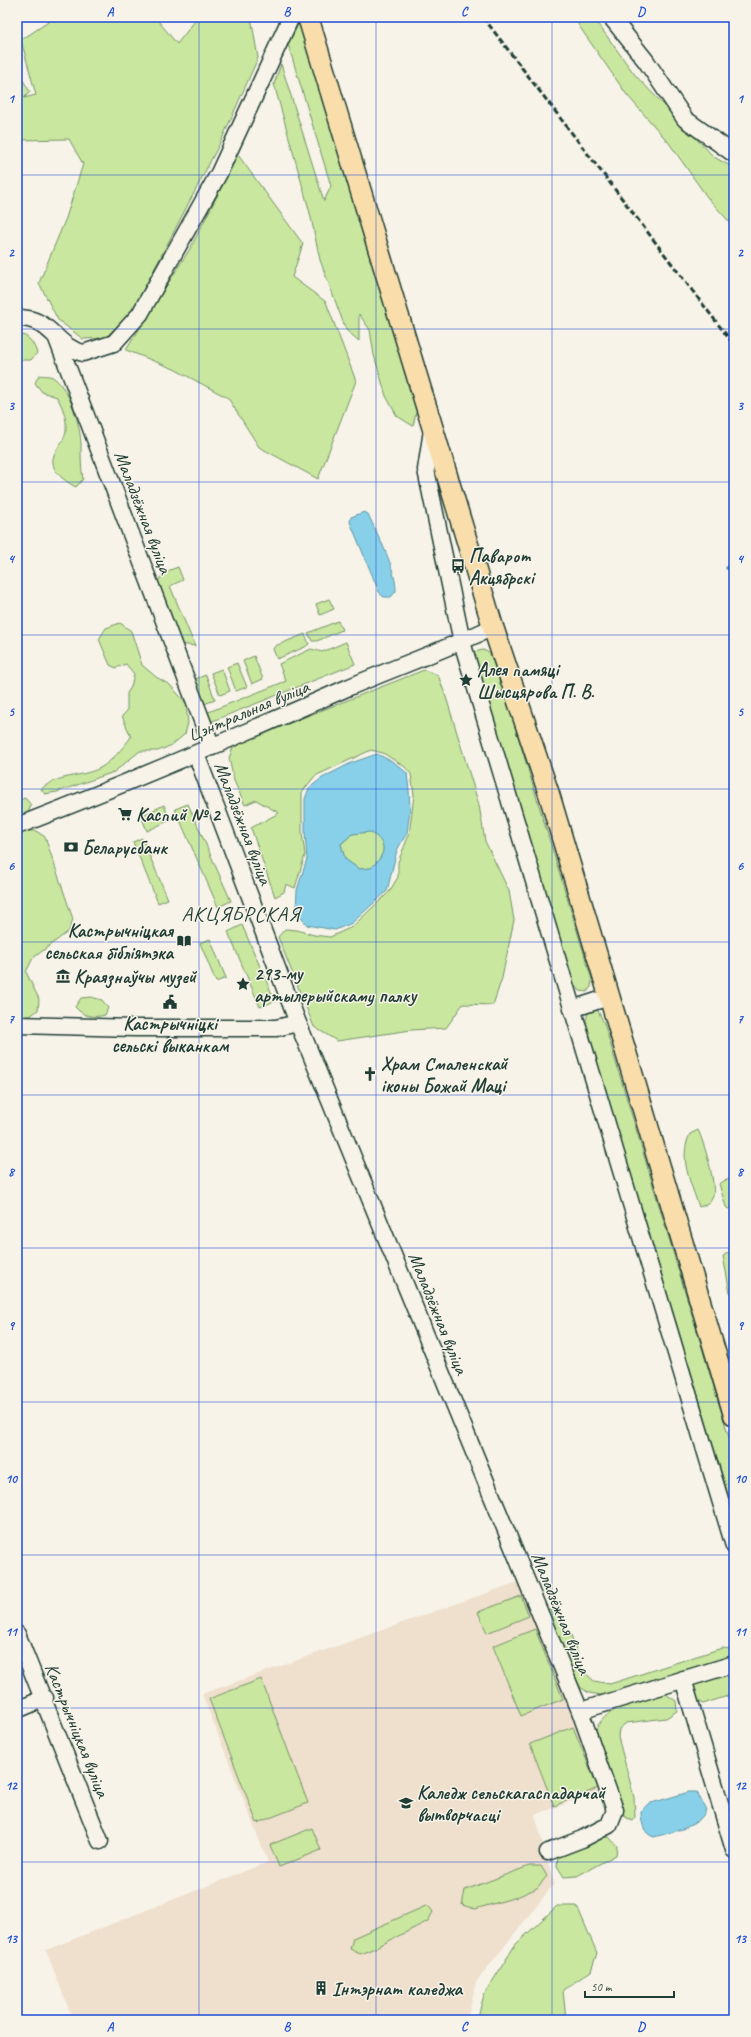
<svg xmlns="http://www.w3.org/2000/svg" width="751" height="2037" font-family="Caveat,sans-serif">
	<rect width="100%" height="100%" fill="#f7f3e8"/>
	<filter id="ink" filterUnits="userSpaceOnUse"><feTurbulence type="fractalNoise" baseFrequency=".025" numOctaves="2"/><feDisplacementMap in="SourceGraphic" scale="8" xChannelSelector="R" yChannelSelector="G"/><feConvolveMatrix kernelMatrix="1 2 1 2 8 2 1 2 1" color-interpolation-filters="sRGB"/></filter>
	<g filter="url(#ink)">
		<path fill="#efdfcd" d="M518 1582 602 1790 535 1815 554 1884 476 1982 467 2020H73L46 1950 268 1862 202 1694Z"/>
		<path fill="#c9e79e" stroke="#749269" d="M56 17H155L177 44 198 17H251L258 58 221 141 133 310 105 338 83 339 58 320 39 283 66 218 83 164 69 139 17 140V70L30 92 24 98 36 95 21 40Z
			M302 17 417 408 413 426 397 416 386 396 374 355 370 330 359 314V341L346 330 320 260 310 213 274 84 281 64 324 201 331 186 288 44Z
			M575 17H593L635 75 714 157 734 168V227L707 197 669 143 627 95 579 26Z
			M238 155 303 244 292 277 326 302 356 381 318 479 259 447 228 398 174 369 126 350 191 247Z
			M17 334C29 335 33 342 37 353L31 360H17Z
			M39 375C43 376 51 375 54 378 70 390 81 426 81 446 81 458 81 468 83 479L76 487C66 482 48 470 54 455 57 447 66 439 66 430 67 418 63 408 57 397L42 392 35 383Z
			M178 567 183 580 170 586 195 646 180 644 157 582 165 572Z
			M329 599 334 609 320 615 316 604Z
			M338 621 342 630 317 641H312L308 633Z
			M120 623 131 631 142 665 156 677 170 685 186 703 188 723 185 734 172 745 158 751H140L114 772 57 792 45 794 41 789C59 774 80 778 100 768 112 761 122 749 131 737L122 716 127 711V693L131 687 134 674 126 664 116 668 110 665 99 639 106 628Z
			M305 634 309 644 305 647 277 659 273 649 275 646Z
			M346 642 355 664 210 722 206 713 286 681 279 664 311 649 322 652Z
			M483 650C492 653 494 659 497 667L592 980 591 987 587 992 580 991 572 982 474 652Z
			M254 656 263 679 252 684 243 661Z
			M237 663 247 687 236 691 227 667Z
			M222 669 230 691 220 695 211 673Z
			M424 670 438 675 446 697 479 805 485 841 509 891 514 920 502 978 493 1005 463 1004 446 1028 411 1030 337 1041 314 1027 278 937 285 929 297 930 314 935 330 937 352 927 389 892 398 877V862L409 835 414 795 411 774 405 767 383 753 371 750 315 776 302 792V832L305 855 295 888 286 884 284 892 275 897 251 828 279 813 256 800 245 805 234 781 229 758 234 745Z
			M206 675 215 700 204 704 195 679Z
			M25 798 31 805 28 813 17 817V801Z
			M188 804 231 901 218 907 175 809Z
			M164 805 170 820 147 831 141 816Z
			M23 831H36L45 837 73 919 69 931 33 958 26 972 39 999 38 1010 30 1016 17 1017V833Z
			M370 831C389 844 386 854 371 868L359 869 345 859 341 844 352 834Z
			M142 838 168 899 158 903 133 842Z
			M242 925 275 1001 260 1007 228 932Z
			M210 939 226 978 216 982 200 943Z
			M91 997 102 1000 108 1008 105 1015C93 1018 84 1017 75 1007L81 998Z
			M593 1009H597L604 1023 734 1454V1514L596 1059 586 1020 588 1013Z
			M698 1130C704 1142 716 1183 713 1195 712 1198 710 1201 708 1204L699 1207C691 1183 678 1158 690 1134Z
			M730 1179 732 1180 734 1188V1208L728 1209 726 1207 719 1184 721 1182Z
			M732 1250 734 1253V1326V1314L723 1256Z
			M521 1596 529 1616 487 1633 478 1612Z
			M549 1609 560 1615 571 1635 584 1672 594 1681 610 1684 722 1648 731 1649 733 1656 725 1661 607 1696 589 1693 580 1687 545 1613Z
			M535 1629 563 1699 521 1716 493 1646Z
			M734 1672V1694L703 1704 692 1696 690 1688 700 1681Z
			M261 1679 308 1803 257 1823 209 1699Z
			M666 1694 676 1701 677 1711 666 1718 626 1723 619 1729 618 1737 634 1797 635 1817 632 1821 624 1816 596 1729C607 1705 642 1700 666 1694Z
			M573 1727 598 1788 554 1806 530 1744Z
			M312 1828 321 1850 279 1867 270 1845Z
			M600 1837H609L617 1846 616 1855 577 1876 564 1877 557 1866 558 1855Z
			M529 1866H541L547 1876 537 1888 517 1897 475 1909 462 1905 465 1890Z
			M428 1905 433 1912 428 1921 375 1948 360 1954 350 1949 353 1938Z
			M557 1906H577L597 1953 591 1971 563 1990 566 2020H477L484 1995 515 1945Z"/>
		<path fill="#88d0e9" stroke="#5e95a1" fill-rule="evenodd" d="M364 512 368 514C378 536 396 568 396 591L391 597H384L380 594 350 522 351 517Z
			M377 754 395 763 407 773 409 790 410 809 407 833 397 850 387 891 352 923 335 930 307 925 296 910 297 890 307 859 305 832V799L309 788 322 778 351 763ZM370 832C389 844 386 854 371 868L359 869 345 859 341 844 352 834Z
			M689 1792H697L706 1810C699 1828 671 1832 654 1837 643 1834 641 1821 641 1811L648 1804Z"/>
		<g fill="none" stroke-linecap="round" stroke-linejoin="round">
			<path stroke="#5e95a1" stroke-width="3.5" d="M727 568 734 566"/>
			<defs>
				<path id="minor" d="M611 17 646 61 685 119 734 154
					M17 318C51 317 54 346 83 353L114 343 140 314 219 173 291 17
					M57 339 212 747
					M432 430 426 470 462 642 734 1546
					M196 754 298 1023 580 1711 615 1810 609 1825 582 1839 548 1852
					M17 826C129 783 238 736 347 688 396 667 445 650 493 627
					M572 1009 609 997
					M17 1025 135 1028H276L298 1023
					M17 1634 100 1841
					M683 1679 734 1850
					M17 1710 45 1698
					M580 1711 734 1664"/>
				<path id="major" d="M308 17 493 627 549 794 734 1415"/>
			</defs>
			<use href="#minor" stroke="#1f3d34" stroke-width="19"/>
			<use href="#major" stroke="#1f3d34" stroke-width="23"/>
			<use href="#minor" stroke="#f7f3e8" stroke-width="16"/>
			<use href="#major" stroke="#f9deab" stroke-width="20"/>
			<path stroke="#1f3d34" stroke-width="3" stroke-dasharray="6 3" stroke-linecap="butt" d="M483 17 734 345"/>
		</g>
	</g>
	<path fill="none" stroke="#1d4ed8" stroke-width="1" stroke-opacity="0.55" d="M199 17V2020M376 17V2020M552 17V2020M17 175H734M17 329H734M17 482H734M17 635H734M17 789H734M17 942H734M17 1095H734M17 1248H734M17 1402H734M17 1555H734M17 1708H734M17 1862H734"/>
	<defs>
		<symbol id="bus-bare" viewBox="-9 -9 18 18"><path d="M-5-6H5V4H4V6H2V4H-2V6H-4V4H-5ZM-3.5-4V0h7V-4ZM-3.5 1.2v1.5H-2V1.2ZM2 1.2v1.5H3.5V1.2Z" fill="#1f3d34" stroke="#f7f3e8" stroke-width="2.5" paint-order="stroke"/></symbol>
		<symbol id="sight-bare" viewBox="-9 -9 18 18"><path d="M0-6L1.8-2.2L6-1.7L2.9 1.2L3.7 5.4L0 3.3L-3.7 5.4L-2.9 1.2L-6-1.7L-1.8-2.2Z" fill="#1f3d34" stroke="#f7f3e8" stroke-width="2.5" paint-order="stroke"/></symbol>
		<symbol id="supermarket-bare" viewBox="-9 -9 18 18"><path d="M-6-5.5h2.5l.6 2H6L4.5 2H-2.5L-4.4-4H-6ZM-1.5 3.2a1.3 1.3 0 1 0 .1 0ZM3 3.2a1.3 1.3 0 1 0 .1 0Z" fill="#1f3d34" stroke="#f7f3e8" stroke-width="2.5" paint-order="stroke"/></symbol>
		<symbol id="bank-bare" viewBox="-9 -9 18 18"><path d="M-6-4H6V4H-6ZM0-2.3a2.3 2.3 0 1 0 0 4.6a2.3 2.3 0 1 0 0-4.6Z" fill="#1f3d34" stroke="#f7f3e8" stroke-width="2.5" paint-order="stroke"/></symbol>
		<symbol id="library-bare" viewBox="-9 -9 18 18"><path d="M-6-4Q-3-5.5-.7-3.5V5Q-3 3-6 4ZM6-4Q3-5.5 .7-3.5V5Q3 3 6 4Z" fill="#1f3d34" stroke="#f7f3e8" stroke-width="2.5" paint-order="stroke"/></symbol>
		<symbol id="museum-bare" viewBox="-9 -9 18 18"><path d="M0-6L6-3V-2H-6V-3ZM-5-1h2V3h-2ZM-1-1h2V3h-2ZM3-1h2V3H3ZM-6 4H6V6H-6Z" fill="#1f3d34" stroke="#f7f3e8" stroke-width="2.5" paint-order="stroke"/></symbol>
		<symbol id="civic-bare" viewBox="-9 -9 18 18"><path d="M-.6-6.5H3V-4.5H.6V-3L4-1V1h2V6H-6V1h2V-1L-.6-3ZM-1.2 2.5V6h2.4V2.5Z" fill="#1f3d34" stroke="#f7f3e8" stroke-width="2.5" paint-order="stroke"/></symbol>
		<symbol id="church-bare" viewBox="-9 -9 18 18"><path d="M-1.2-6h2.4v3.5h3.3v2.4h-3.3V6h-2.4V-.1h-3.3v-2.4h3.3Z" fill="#1f3d34" stroke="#f7f3e8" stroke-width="2.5" paint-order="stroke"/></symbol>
		<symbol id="university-bare" viewBox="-9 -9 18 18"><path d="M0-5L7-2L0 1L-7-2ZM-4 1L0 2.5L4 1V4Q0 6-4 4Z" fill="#1f3d34" stroke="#f7f3e8" stroke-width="2.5" paint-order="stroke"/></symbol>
		<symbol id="building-bare" viewBox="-9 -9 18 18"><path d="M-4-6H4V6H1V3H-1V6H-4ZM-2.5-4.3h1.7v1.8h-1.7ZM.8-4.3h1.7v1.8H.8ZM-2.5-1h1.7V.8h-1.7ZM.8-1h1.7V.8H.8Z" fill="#1f3d34" stroke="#f7f3e8" stroke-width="2.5" paint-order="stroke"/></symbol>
	</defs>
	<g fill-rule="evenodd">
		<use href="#bus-bare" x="448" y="556" width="20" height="20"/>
		<use href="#sight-bare" x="456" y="670" width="20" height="20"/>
		<use href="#supermarket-bare" x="115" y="804" width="20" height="20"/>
		<use href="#bank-bare" x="61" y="837" width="20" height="20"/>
		<use href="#library-bare" x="174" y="931" width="20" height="20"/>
		<use href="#museum-bare" x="53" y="966" width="20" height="20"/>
		<use href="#sight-bare" x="233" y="974" width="20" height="20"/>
		<use href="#civic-bare" x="160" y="992" width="20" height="20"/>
		<use href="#church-bare" x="360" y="1064" width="20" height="20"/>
		<use href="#university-bare" x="396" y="1793" width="20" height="20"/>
		<use href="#building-bare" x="311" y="1978" width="20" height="20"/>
	</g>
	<g text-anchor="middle" stroke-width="3" stroke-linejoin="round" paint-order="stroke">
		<g font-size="19" fill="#1f3d34" stroke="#f7f3e8">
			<text transform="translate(144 512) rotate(69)" y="7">Маладзёжная вуліца</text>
			<text transform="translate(248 710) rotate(-23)" y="7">Цэнтральная вуліца</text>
			<text transform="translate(244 823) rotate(69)" y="7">Маладзёжная вуліца</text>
			<text transform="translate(439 1313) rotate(68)" y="7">Маладзёжная вуліца</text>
			<text transform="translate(562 1613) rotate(68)" y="7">Маладзёжная вуліца</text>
			<text transform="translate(78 1730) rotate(68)" y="7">Кастрычніцкая вуліца</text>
		</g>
		<g font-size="19" font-weight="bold" fill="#1f3d34" stroke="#f7f3e8" text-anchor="start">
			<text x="469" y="562">Паварот<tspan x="469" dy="22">Акцябрскі</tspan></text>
			<text x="477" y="676">Алея памяці<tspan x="477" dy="22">Шысцярова П. В.</tspan></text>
			<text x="136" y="821">Каспий № 2</text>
			<text x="82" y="854">Беларусбанк</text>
			<text x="173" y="937" text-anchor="end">Кастрычніцкая<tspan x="173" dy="22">сельская бібліятэка</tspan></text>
			<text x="254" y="980">293-му<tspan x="254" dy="22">артылерыйскаму палку</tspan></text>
			<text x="74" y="983">Краязнаўчы музей</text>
			<text x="170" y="1030" text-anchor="middle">Кастрычніцкі<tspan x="170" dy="22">сельскі выканкам</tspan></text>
			<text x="381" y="1070">Храм Смаленскай<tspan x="381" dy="22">іконы Божай Маці</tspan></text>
			<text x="417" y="1799">Каледж сельскагаспадарчай<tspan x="417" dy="22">вытворчасці</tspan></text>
			<text x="332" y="1995">Інтэрнат каледжа</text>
		</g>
		<g font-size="21" letter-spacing="1" fill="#1f3d34" stroke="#f7f3e8">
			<text x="241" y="921">АКЦЯБРСКАЯ</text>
		</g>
	</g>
	<rect width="751" height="2037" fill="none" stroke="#f7f3e8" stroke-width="44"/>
	<path d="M585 1991v6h89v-6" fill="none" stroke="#1f3d34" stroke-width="2"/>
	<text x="591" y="1991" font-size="12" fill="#1f3d34" stroke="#f7f3e8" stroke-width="3" paint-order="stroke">50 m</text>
	<rect x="22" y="22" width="707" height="1993" fill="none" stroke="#1d4ed8" stroke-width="1.5"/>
	<g font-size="13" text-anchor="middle" font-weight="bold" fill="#1d4ed8">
		<text x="110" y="16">A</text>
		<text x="287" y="16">B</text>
		<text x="464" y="16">C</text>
		<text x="641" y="16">D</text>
		<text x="11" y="103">1</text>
		<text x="740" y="103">1</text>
		<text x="11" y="257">2</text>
		<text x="740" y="257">2</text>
		<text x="11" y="410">3</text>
		<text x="740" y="410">3</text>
		<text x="11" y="563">4</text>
		<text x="740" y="563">4</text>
		<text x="11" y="716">5</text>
		<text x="740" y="716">5</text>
		<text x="11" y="870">6</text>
		<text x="740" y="870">6</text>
		<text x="11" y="1023">7</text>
		<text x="740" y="1023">7</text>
		<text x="11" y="1176">8</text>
		<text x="740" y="1176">8</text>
		<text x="11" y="1330">9</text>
		<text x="740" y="1330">9</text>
		<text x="11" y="1483">10</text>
		<text x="740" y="1483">10</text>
		<text x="11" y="1636">11</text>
		<text x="740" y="1636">11</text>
		<text x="11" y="1790">12</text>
		<text x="740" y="1790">12</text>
		<text x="11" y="1943">13</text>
		<text x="740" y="1943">13</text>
		<text x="110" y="2031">A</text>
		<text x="287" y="2031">B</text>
		<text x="464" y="2031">C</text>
		<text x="641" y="2031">D</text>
	</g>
</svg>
